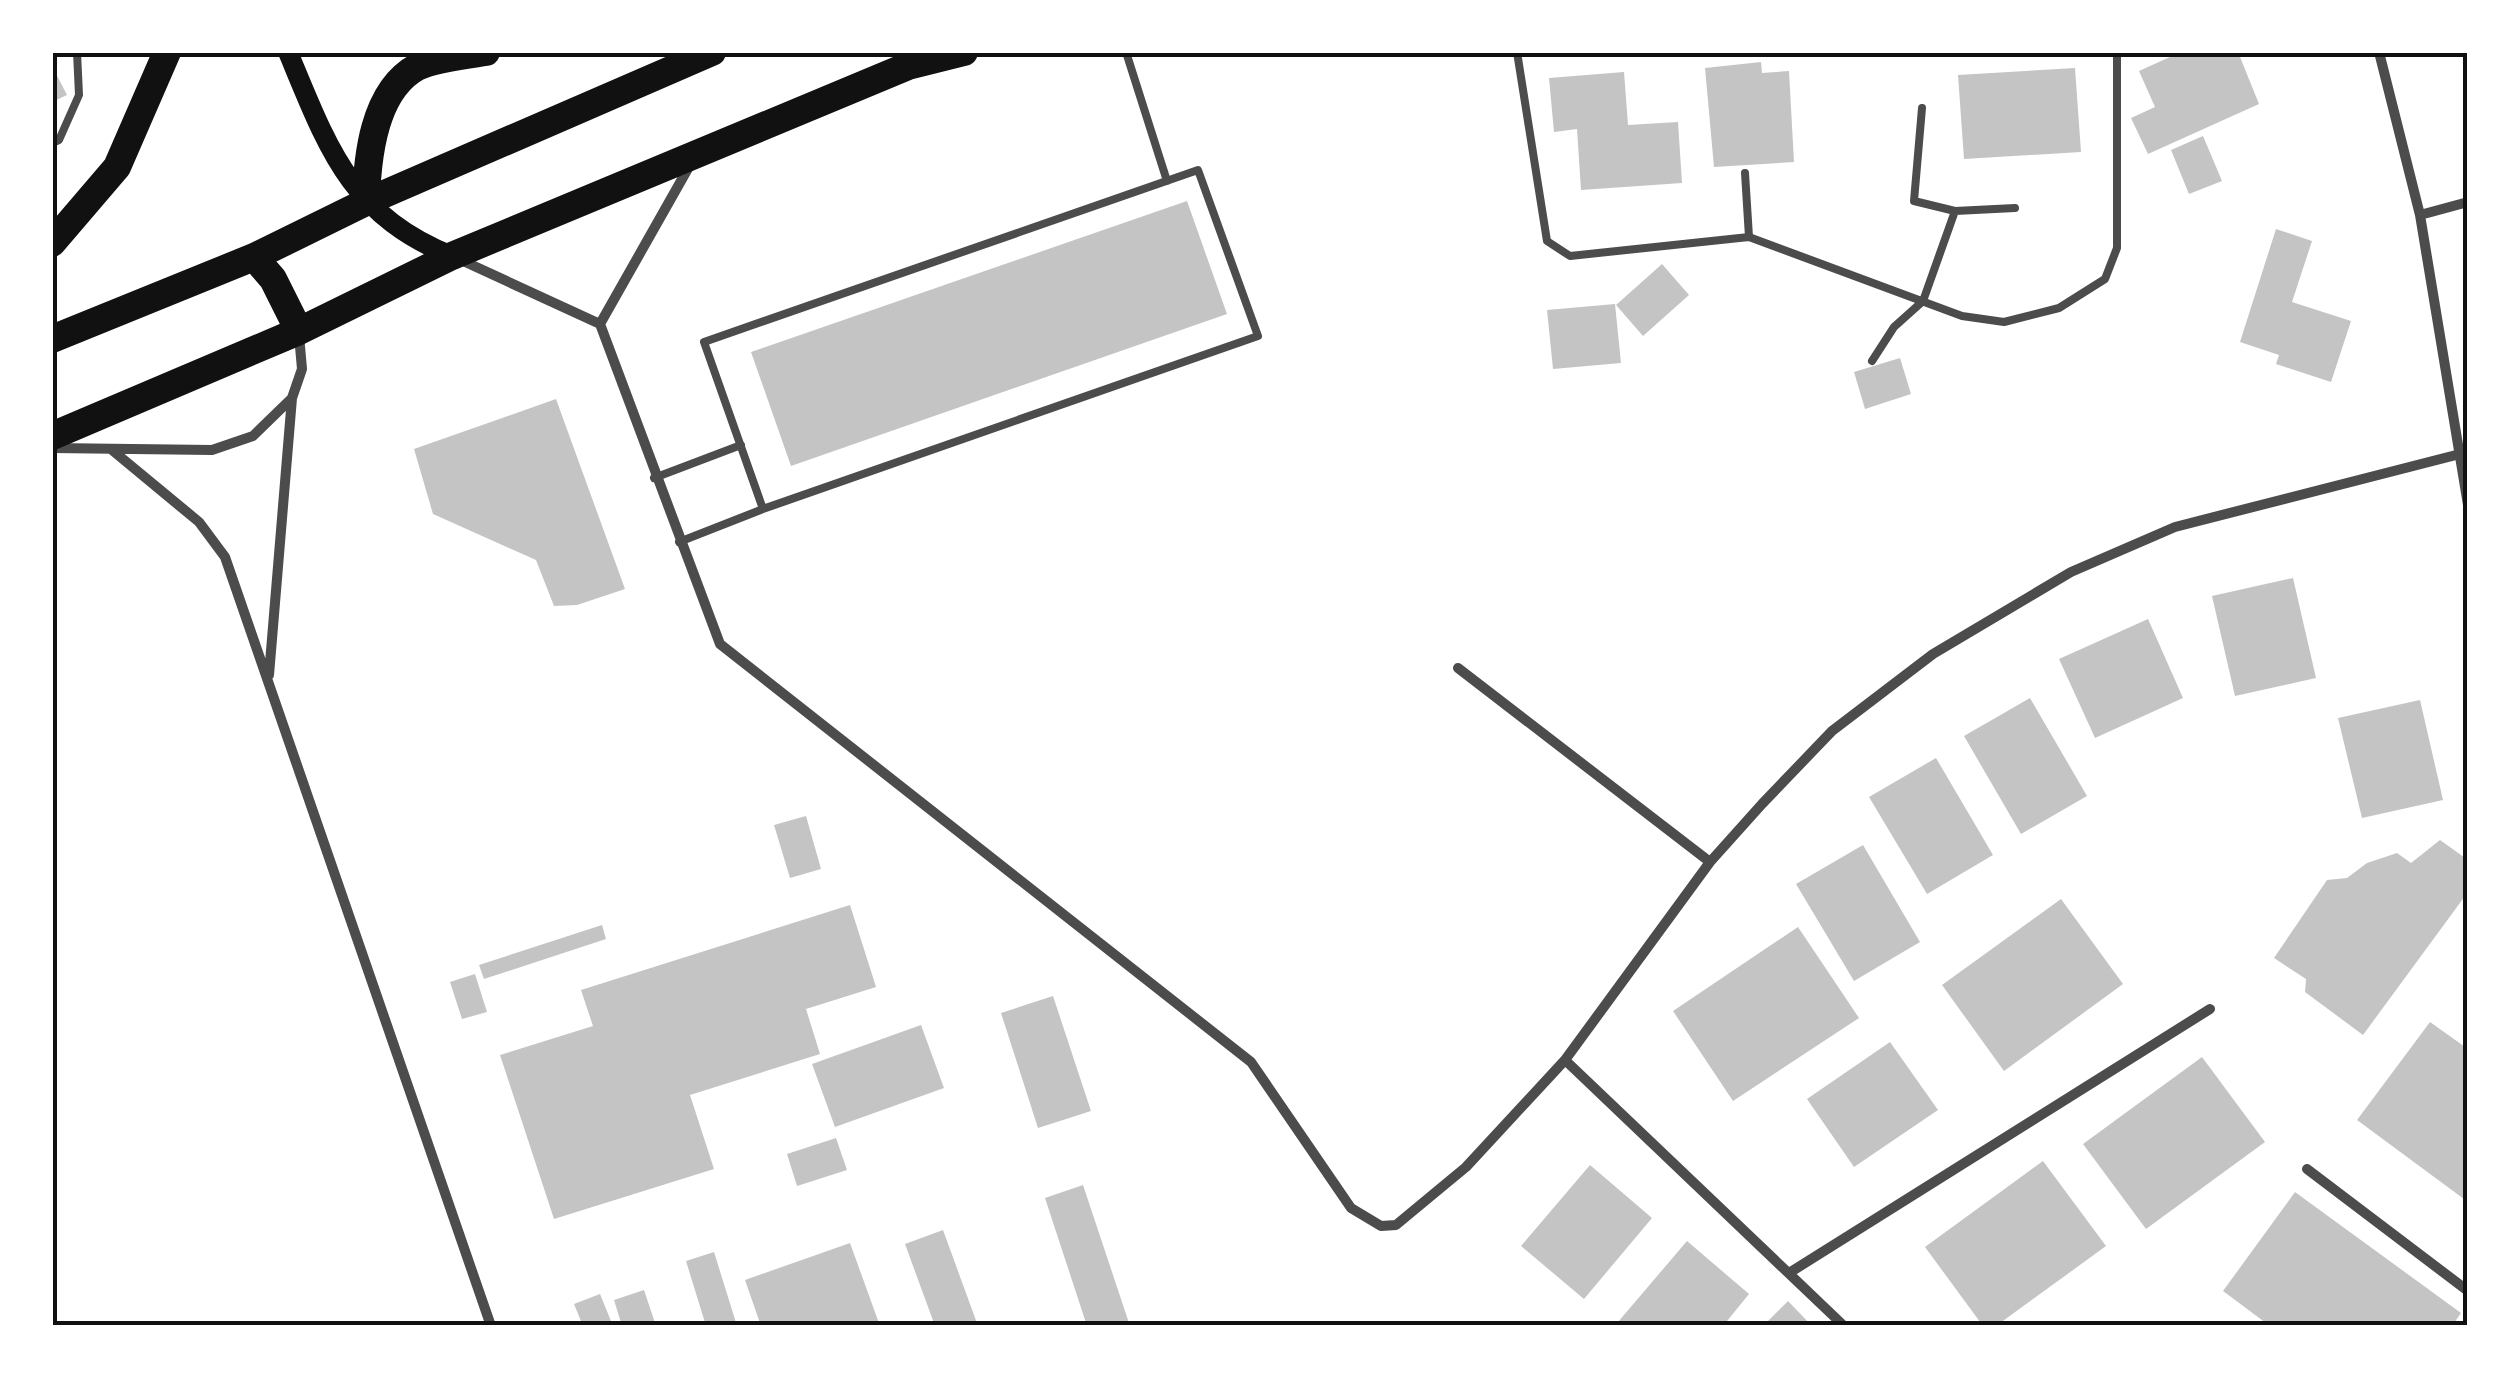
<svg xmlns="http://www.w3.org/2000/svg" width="2520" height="1378" font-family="Roboto,sans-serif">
	<rect width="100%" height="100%" fill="#fff"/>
	<path fill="#c4c4c4" d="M2181 52H2238L2259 104 2148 154 2131 118 2155 107 2139 71Z
		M1761 62 1762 73 1789 71 1794 162 1714 167 1705 68Z
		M52 66 67 95 52 102Z
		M2075 68 2081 152 1964 159 1958 75Z
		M1624 72 1628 125 1678 122 1682 183 1581 190 1577 129 1554 132 1549 78Z
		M2203 136 2222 181 2189 194 2171 150Z
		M1187 201 1227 314 791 466 751 352Z
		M2276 229 2312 241 2292 302 2351 321 2331 382 2276 364 2279 355 2240 342Z
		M1662 264 1689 295 1643 336 1616 305Z
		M1615 304 1621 363 1553 369 1547 310Z
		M1900 358 1911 394 1865 409 1854 372Z
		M556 399 625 589 577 605 554 606 536 560 433 514 414 449Z
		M2293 578 2316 678 2235 696 2212 596Z
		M2148 619 2183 698 2095 738 2059 659Z
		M2030 698 2087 796 2021 834 1964 736Z
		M2420 700 2443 800 2362 818 2338 718Z
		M1936 758 1993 855 1927 894 1869 797Z
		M806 816 821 869 790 878 774 825Z
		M2440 840 2468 860V892L2363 1035 2305 992 2306 979 2274 958 2327 880 2347 878 2367 863 2397 853 2411 863Z
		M1863 845 1920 942 1854 981 1796 884Z
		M2061 899 2123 984 2004 1071 1942 985Z
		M850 905 876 987 806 1009 820 1054 690 1095 714 1169 554 1219 500 1055 593 1026 581 990Z
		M602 925 606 939 484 979 479 965Z
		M1798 927 1859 1018 1733 1101 1673 1011Z
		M475 974 487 1012 462 1019 450 982Z
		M1053 996 1091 1111 1038 1128 1001 1013Z
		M2430 1022 2468 1049V1202L2357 1120Z
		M921 1025 944 1088 835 1127 812 1064Z
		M1890 1042 1938 1110 1854 1167 1807 1099Z
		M2202 1057 2265 1142 2146 1229 2083 1144Z
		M836 1138 847 1170 797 1186 787 1154Z
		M2043 1161 2106 1246 1996 1326H1983L1925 1247Z
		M1590 1165 1652 1218 1584 1299 1521 1246Z
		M1083 1185 1130 1326H1087L1045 1198Z
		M2295 1192 2461 1313 2452 1326H2270L2223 1291Z
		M943 1230 978 1326H935L905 1244Z
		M1687 1241 1749 1294 1723 1326H1622L1618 1322Z
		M850 1243 880 1326H761L745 1280Z
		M714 1252 737 1326H706L686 1261Z
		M644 1290 656 1326H622L614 1300Z
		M600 1294 613 1326H583L574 1304Z
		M1788 1301 1812 1326H1763Z"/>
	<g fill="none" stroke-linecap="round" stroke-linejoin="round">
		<path stroke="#4c4c4c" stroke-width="8" d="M1126 52 1167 181
			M1517 52 1547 241 1570 256 1749 237 1962 316 2004 322 2059 308 2105 279 2117 248V52
			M1922 108 1914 201 1955 211
			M52 143 59 140 79 95 77 52
			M1198 170 1258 336 763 509 704 342Z
			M1745 173 1749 237
			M1872 361 1894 327 1923 301 1955 211 2015 208
			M654 478 741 445
			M679 542 763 509"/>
		<path stroke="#4c4c4c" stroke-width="10" d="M2379 52 2420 215 2468 505
			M2420 215 2468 202
			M461 260 600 324 720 644 1251 1062 1351 1208 1381 1226 1396 1225 1466 1167 1565 1060 1710 862 1762 804 1832 731 1933 654 2071 572 2175 527 2460 454
			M600 324 690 165
			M52 448 212 450 253 436 291 399
			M112 450 199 522 225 557 491 1326
			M1458 668 1710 862
			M269 675 292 398 302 369 299 335
			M1565 1060 1844 1326
			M2307 1169 2468 1291
			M1789 1273 2210 1009"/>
		<path stroke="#111" stroke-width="20" d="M288 52C328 148 350 215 452 256"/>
		<path stroke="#111" stroke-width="28" d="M366 202C367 159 373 91 417 67 435 58 465 55 486 52
			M52 243 117 167 167 52
			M254 257 273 279 299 331
			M52 339 254 257 366 202 712 52
			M52 436 299 331 452 256 908 66 964 52"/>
	</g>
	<rect width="2520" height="1378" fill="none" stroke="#ffffff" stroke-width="110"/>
	<rect x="55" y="55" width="2410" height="1268" fill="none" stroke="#111" stroke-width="4"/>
</svg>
